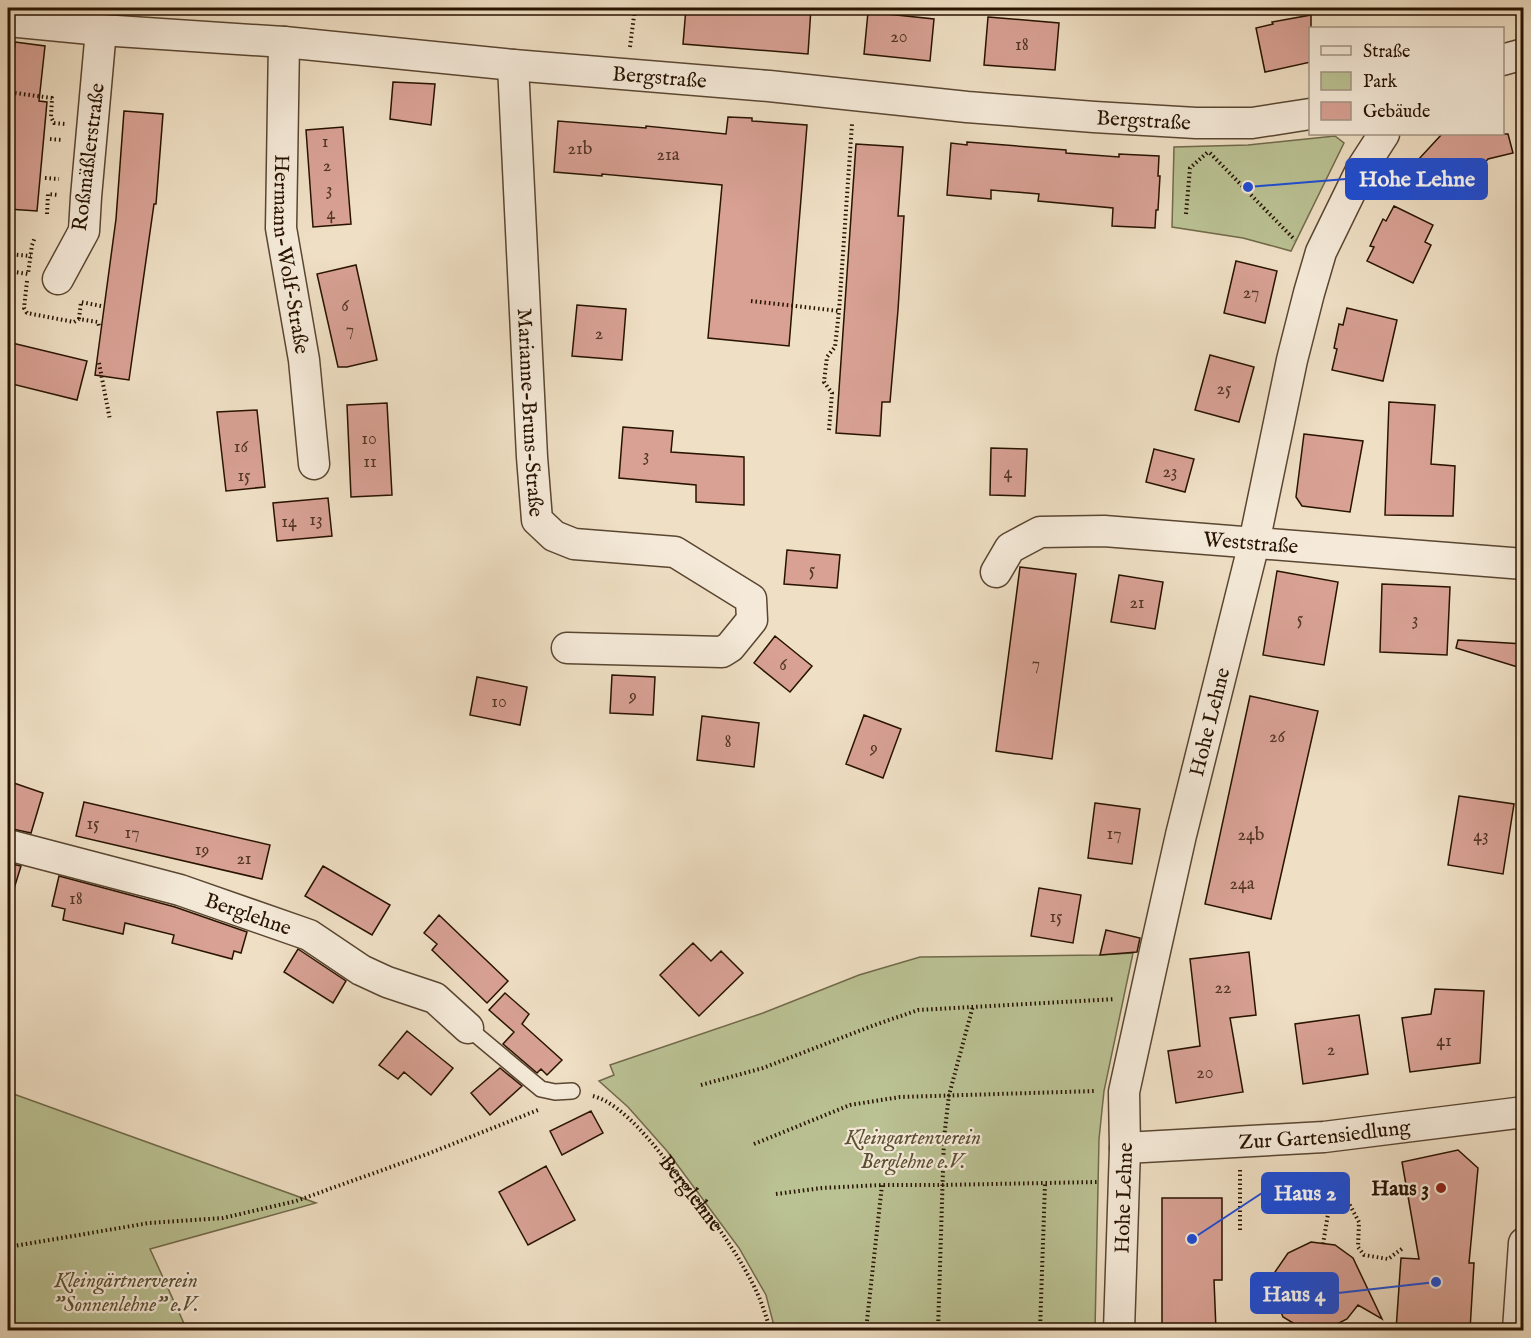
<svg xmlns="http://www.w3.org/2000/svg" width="1531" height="1338" font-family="'IM FELL English',serif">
	<rect width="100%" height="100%" fill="#efdfc4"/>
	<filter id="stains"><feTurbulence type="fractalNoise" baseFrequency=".00333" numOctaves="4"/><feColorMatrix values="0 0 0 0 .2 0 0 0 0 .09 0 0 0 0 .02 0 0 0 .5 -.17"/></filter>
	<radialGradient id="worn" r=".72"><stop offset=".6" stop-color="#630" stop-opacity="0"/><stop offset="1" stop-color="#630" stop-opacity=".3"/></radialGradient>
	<path fill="#bac193" stroke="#716a4a" stroke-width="1.5" d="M149 8H233V14Z
		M1335 136 1344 143 1291 251 1243 238 1172 227 1174 147 1248 145Z
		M1133 953 1104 1091 1099 1139 1095 1330H775L766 1295 739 1248 667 1151 628 1107 599 1081 614 1075 610 1065 763 1013 859 975 920 957 1100 955Z
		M8 1092 316 1203 150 1249 187 1330H8Z"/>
	<path fill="#d8a194" stroke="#281300" stroke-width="1.5" d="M686 8H811L808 54 683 44Z
		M868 12 934 19 930 61 864 54Z
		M1311 15V62L1265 72 1256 28 1273 24 1272 22Z
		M988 17 1059 23 1055 70 984 65Z
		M15 42 45 46 39 101 47 102 37 211 8 209V128L11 92 8 91V63H13Z
		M393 82 435 84 431 125 390 119Z
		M124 111 163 114 156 204H154L129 380 95 375 116 219Z
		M728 117 752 118V121L807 125 789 346 708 338 722 185 602 174V176L554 172 558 121 646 128V126L726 134Z
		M343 127 351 224 313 227 306 130Z
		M1442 134H1508L1513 153 1488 159 1464 187 1417 161Z
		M967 142 1066 150V153L1119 157V154L1159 156 1158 176H1160L1158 210H1156L1155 228 1112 226 1113 208 1038 201 1039 194 991 190V199L947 195 951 143 967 145Z
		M856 144 903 147 898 216H904L898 310 890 402H882L880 436 836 433Z
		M1394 206 1433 225 1425 242 1431 245 1413 283 1367 261 1374 247 1370 246 1383 219 1386 221Z
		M1236 261 1277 271 1265 323 1224 313Z
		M356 265 377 360 347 367H338L317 274Z
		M577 305 626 309 622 360 572 356Z
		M1347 308 1397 320 1383 381 1332 370 1337 349 1334 348 1339 324 1343 325Z
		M8 342 87 361 77 400 8 383Z
		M1210 355 1254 367 1239 422 1195 410Z
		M1389 402 1435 405 1431 464 1455 466 1453 516 1385 515Z
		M387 403 392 495 351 497 347 405Z
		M257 410 265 487 226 491 217 412Z
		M623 427 673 431 671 452 744 457V505L696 502V485L619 478Z
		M1304 434 1363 441 1350 512 1302 506 1296 497Z
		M991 448 1027 449 1025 496 990 495Z
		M1154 449 1194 459 1185 492 1146 482Z
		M328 498 332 536 277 541 273 503Z
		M787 550 840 555 837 588 784 584Z
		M1020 567 1076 574 1052 759 996 751Z
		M1277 571 1338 582 1324 665 1263 655Z
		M1119 575 1163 582 1155 629 1111 622Z
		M1382 584 1450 587 1447 655 1380 652Z
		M775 636 812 666 790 692 754 663Z
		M1458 640 1524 644V669L1456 648Z
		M612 675 655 677 653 715 610 713Z
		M477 677 527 687 520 725 470 715Z
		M1250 696 1318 711 1271 919 1205 904Z
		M864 715 901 729 883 778 846 764Z
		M702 716 759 723 754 767 697 760Z
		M8 781 43 793 31 833 8 828Z
		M1459 796 1514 804 1503 874 1448 865Z
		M84 802 270 845 262 879 76 836Z
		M1095 803 1140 809 1132 864 1088 858Z
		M8 863 21 866 13 892 8 891Z
		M323 866 390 905 372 935 305 896Z
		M59 876 175 907 247 932 241 953 234 951 232 959 172 943 174 935 125 923 123 934 63 920 65 909 52 906Z
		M1039 888 1081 895 1073 943 1031 936Z
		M439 915 508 981 487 1003 432 950 437 944 424 933Z
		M1106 930 1140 938 1137 952 1100 955Z
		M693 943 711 961 721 951 743 973 699 1016 660 975Z
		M298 949 346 981 333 1003 284 972Z
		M1249 952 1256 1015 1230 1018 1243 1092 1176 1103 1168 1051 1200 1046 1190 959Z
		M1435 989 1484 991 1480 1063 1410 1072 1402 1018 1431 1014Z
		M505 993 529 1014 522 1024 562 1060 547 1075 541 1069 537 1073 503 1044 514 1032 489 1010Z
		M1359 1015 1368 1074 1303 1084 1295 1024Z
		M407 1031 453 1068 431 1095 404 1072 398 1079 379 1065Z
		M500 1068 522 1086 490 1115 471 1093Z
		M591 1111 603 1133 562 1155 550 1131Z
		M1458 1150 1478 1168 1469 1263H1474L1470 1330H1396L1401 1258 1419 1259 1402 1162Z
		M546 1166 575 1220 528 1245 499 1192Z
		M1162 1198H1222V1280H1214L1216 1330H1162Z
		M1311 1242 1335 1245 1353 1258 1382 1319 1358 1305 1347 1319 1325 1330 1303 1329 1283 1317 1273 1293 1275 1272 1288 1253Z"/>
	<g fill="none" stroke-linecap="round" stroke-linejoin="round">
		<defs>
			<path id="service" d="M468 1028 541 1089 555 1092 572 1091"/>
			<g id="minor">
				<path id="s2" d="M8 21 101 30 284 42 513 65 769 86 967 107 1094 117 1196 123H1252L1310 114"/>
				<path id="s3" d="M284 42 281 228 304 360 314 464"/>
				<path d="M1502 60 1524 54"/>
				<path id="s4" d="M513 65 532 457 537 520 554 536 574 544 675 552 751 599 752 620 730 647 722 652 567 648"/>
				<path d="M58 279 84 231 86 197 101 30"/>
				<path id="s5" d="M996 572 1010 548 1040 532 1104 531 1524 564"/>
				<path id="s6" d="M8 845 180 890 309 935 361 970 387 982 435 998 468 1028"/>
				<path id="s7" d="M1125 1148 1324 1137 1524 1112"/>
				<path id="s8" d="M1119 1330 1125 1148 1124 1092 1155 951 1181 835 1254 543 1292 360 1309 293 1321 252 1362 168 1384 134"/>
				<path d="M1518 1330 1524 1243"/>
			</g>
		</defs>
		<use href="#service" stroke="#5a4631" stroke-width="18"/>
		<use href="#minor" stroke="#5a4631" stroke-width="33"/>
		<g stroke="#281300" stroke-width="4" stroke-dasharray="1.5 3" stroke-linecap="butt">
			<path d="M630 47 635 8"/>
			<path d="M15 93 52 98 51 117 54 123 65 124"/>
			<path d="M50 139 62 140"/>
			<path d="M1210 153 1295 240"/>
			<path d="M45 178 59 179"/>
			<path d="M47 214 48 194 58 195"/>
			<path d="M1186 214 1190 168 1208 152"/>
			<path d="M11 227 8 254 31 256"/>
			<path d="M8 271 28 274 32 245 35 237"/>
			<path d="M27 281 24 308 27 313 74 322 79 319 98 322 99 326"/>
			<path d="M751 301 839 311"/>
			<path d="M79 319 81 302 101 306"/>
			<path d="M99 363 110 420"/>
			<path d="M829 430 832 393 824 382 827 357 835 347 839 311 852 124"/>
			<path d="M701 1085 763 1068 872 1026 918 1010 1115 999"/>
			<path id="s1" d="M593 1096C624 1104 657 1149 676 1173 702 1206 728 1238 748 1275 758 1292 765 1311 770 1330"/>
			<path d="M754 1144 850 1105 900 1097 1096 1091"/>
			<path d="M1339 1185 1359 1222 1358 1247 1364 1255 1388 1259 1403 1248"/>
			<path d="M776 1194 822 1188 882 1185H942L1097 1182"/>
			<path d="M1240 1230V1170"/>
			<path d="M1323 1244 1329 1208 1339 1186"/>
			<path d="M8 1247 149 1223 223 1218 296 1201 430 1153 538 1110"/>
			<path d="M866 1330 882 1185"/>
			<path d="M938 1330 944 1138 949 1095 973 1006"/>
			<path d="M1040 1330 1045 1184"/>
		</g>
		<use href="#service" stroke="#f5ead9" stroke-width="15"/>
		<use href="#minor" stroke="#f5ead9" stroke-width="30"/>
	</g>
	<circle fill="#8f2418" stroke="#f5ead9" stroke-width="2" cx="1441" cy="1188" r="6"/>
	<g text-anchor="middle" stroke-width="4.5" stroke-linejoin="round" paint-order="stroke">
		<g font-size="18" fill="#543625">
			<text x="899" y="42">20</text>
			<text x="1022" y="50">18</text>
			<text x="325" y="147">1</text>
			<text x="580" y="154">21b</text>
			<text x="668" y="160">21a</text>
			<text x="327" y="171">2</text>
			<text x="329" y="195">3</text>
			<text x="331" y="219">4</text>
			<text x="1251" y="298">27</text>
			<text x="345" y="311">6</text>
			<text x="350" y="335">7</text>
			<text x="599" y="339">2</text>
			<text x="1224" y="394">25</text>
			<text x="369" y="444">10</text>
			<text x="241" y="452">16</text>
			<text x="646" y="461">3</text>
			<text x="370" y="467">11</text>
			<text x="1170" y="477">23</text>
			<text x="1008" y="478">4</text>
			<text x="244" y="481">15</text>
			<text x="316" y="525">13</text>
			<text x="289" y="527">14</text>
			<text x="812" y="575">5</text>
			<text x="1137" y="608">21</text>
			<text x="1300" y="624">5</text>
			<text x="1415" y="625">3</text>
			<text x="1036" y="669">7</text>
			<text x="783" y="670">6</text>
			<text x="633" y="701">9</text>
			<text x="499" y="707">10</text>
			<text x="1277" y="742">26</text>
			<text x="728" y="747">8</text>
			<text x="874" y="753">9</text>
			<text x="93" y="829">15</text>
			<text x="132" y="838">17</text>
			<text x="1114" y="839">17</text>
			<text x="1251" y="840">24b</text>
			<text x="1481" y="841">43</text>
			<text x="202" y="855">19</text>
			<text x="244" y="864">21</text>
			<text x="1242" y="889">24a</text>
			<text x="76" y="904">18</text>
			<text x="1056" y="922">15</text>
			<text x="1223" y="993">22</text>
			<text x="1444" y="1046">41</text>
			<text x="1331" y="1055">2</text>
			<text x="1205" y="1078">20</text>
		</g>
		<g font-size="21" fill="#281300" stroke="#f5ead9">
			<text dy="7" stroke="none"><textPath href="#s2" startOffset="654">Bergstraße</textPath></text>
			<text dy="7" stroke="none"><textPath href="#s2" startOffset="1140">Bergstraße</textPath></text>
			<text transform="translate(88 157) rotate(-83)" y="7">Roßmäßlerstraße</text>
			<text dy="7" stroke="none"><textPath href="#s3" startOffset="213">Hermann-Wolf-Straße</textPath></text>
			<text dy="7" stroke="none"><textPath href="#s4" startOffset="348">Marianne-Bruns-Straße</textPath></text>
			<text dy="7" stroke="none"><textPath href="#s5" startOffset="273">Weststraße</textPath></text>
			<text dy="7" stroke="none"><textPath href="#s8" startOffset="618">Hohe Lehne</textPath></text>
			<text dy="7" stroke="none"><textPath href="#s6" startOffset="250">Berglehne</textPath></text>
			<text dy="7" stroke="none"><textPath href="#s7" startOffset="200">Zur Gartensiedlung</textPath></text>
			<text dy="7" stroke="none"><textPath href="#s1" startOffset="140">Berglehne</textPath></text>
			<text dy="7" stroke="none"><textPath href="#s8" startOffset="132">Hohe Lehne</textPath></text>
		</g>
		<g font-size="21" font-style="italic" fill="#5b5033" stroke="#f5ead9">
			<text x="913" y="1144">Kleingartenverein<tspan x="913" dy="24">Berglehne e.V.</tspan></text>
			<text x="126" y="1287">Kleingärtnerverein<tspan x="126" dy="24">"Sonnenlehne" e.V.</tspan></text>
		</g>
		<g font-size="21" font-weight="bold" fill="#281300" stroke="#f5ead9" text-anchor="end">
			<text x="1429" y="1195">Haus 3</text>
		</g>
	</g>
	<path fill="none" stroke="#1d4ed8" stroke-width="2" d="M1248 187L1346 179M1192 1239L1262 1193M1436 1282L1338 1293"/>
	<g fill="#1d4ed8" stroke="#f5ead9" stroke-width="2">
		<circle cx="1248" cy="187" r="6"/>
		<circle cx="1192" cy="1239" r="6"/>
		<circle cx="1436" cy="1282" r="6"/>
	</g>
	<g fill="#1d4ed8" stroke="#1d4ed8" stroke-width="2">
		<rect x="1346" y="159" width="141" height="40" rx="6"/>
		<rect x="1262" y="1173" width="87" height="40" rx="6"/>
		<rect x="1251" y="1273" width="87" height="40" rx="6"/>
	</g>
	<g font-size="22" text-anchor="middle" font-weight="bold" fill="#fff">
		<text x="1417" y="186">Hohe Lehne</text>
		<text x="1305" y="1200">Haus 2</text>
		<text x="1294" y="1301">Haus 4</text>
	</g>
	<rect width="1531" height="1338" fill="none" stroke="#efdfc4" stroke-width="30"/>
	<rect x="9" y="9" width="1513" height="1320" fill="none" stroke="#281300" stroke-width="3"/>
	<rect x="15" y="15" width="1501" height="1308" fill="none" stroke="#281300" stroke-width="1.5"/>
	<rect x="1309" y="27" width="195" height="108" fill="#f5ead9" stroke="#a39482" stroke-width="1.5"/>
	<rect x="1321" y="46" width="30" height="9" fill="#f5ead9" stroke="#a39482" stroke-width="1.5"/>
	<text x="1363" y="57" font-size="18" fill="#281300">Straße</text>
	<rect x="1321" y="72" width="30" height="18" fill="#bac193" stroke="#a39482" stroke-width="1.5"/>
	<text x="1363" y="87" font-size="18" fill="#281300">Park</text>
	<rect x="1321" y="102" width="30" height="18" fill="#d8a194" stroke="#a39482" stroke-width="1.5"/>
	<text x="1363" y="117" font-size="18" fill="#281300">Gebäude</text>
	<rect width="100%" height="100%" filter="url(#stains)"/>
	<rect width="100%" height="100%" fill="url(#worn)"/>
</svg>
